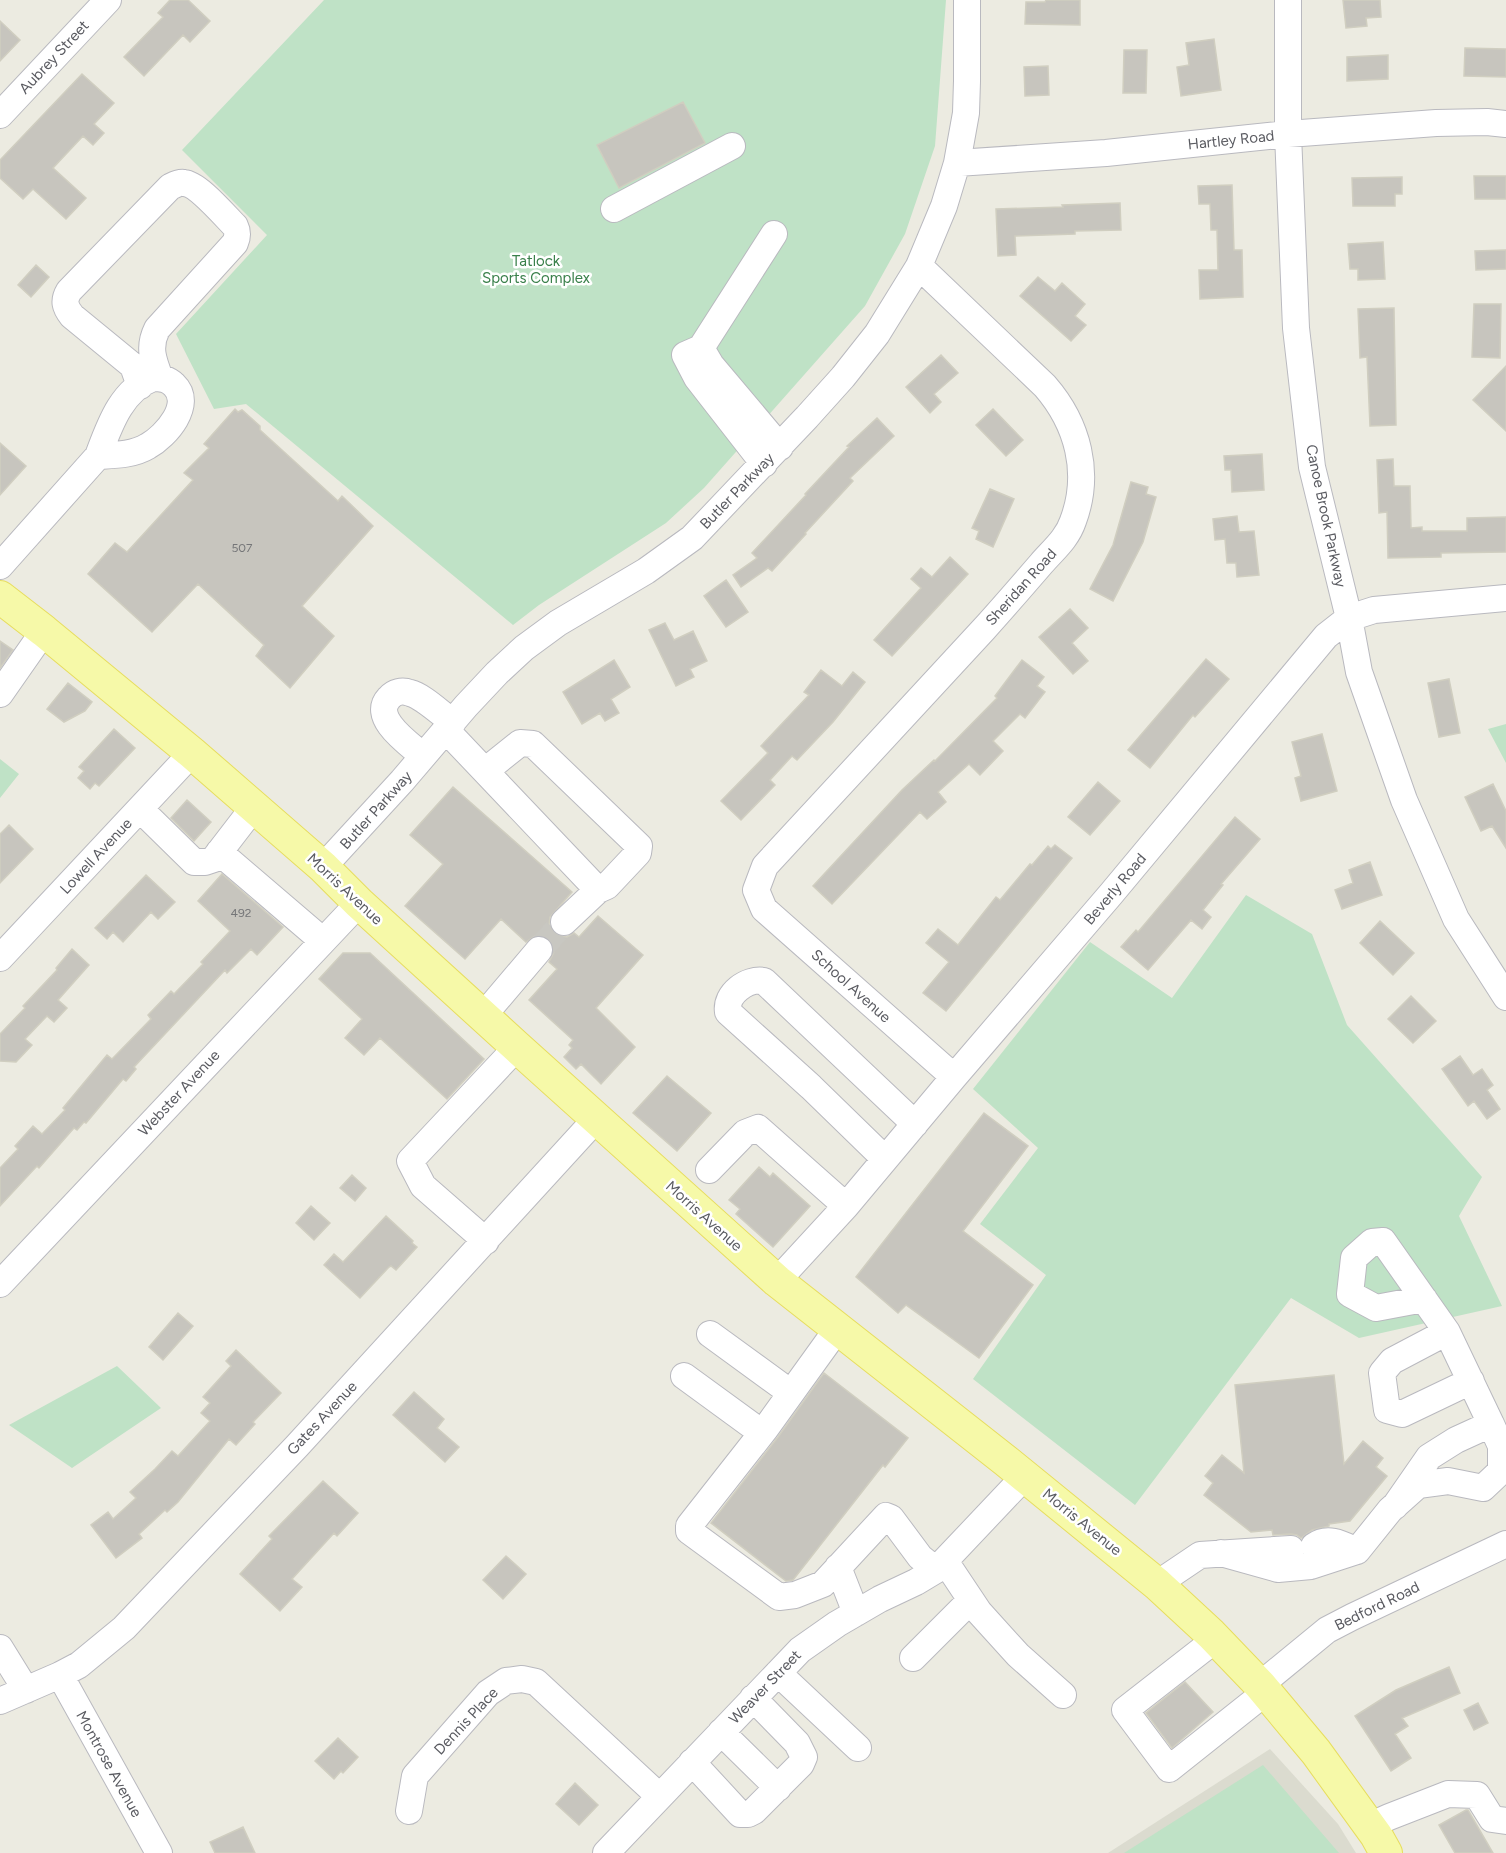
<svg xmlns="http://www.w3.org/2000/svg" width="1506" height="1853" font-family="Figtree,sans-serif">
	<rect width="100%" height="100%" fill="#ecebe1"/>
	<path fill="#dbdbcf" d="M1270 1749 1338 1824 1356 1853H1108Z"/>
	<path fill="#bfe2c6" d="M324 0H946L935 146 905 234 865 306 704 488 666 523 539 605 513 625 246 404 214 409 176 334 267 235 182 150Z
		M1506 724V763L1488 729Z
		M0 759 19 774 0 798Z
		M1246 895 1312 934 1347 1025 1482 1177 1459 1216 1502 1306 1359 1338 1291 1298 1135 1505 973 1379 1046 1275 980 1224 1038 1148 973 1089 1090 942 1172 998Z
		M117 1366 161 1408 72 1468 9 1425Z
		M1263 1765 1339 1853H1124Z"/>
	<path fill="#c7c5be" stroke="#d0cec0" stroke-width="1.5" d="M170 0H188L210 21 190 42 183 35 144 76 124 57 163 17 158 13Z
		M1046 0H1080V25L1025 24 1026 2H1045Z
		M1343 0H1380L1381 17 1366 18 1367 26 1346 28Z
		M0 21 20 40 0 61Z
		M1214 39 1221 90 1181 96 1177 67 1189 65 1186 43Z
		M1465 48 1506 49V77L1464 76Z
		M1124 50H1147L1146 93H1123Z
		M1388 55V79L1347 81V57Z
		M1048 66 1049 95 1025 96 1024 67Z
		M82 74 114 103 94 124 104 133 93 145 83 136 53 168 86 198 66 219 33 189 23 199 0 178V160Z
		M683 102 705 143 619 188 597 145Z
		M1474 176H1506V199H1475Z
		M1402 177V194H1395V206H1353L1352 178Z
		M1232 185 1234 250H1242L1243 297 1200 299 1199 270H1218L1217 230H1211L1210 204H1199L1198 186Z
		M1120 203 1121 230 1075 231V234L1015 236 1016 255 998 256 996 209 1063 207 1062 205Z
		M1383 242 1385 279 1358 280V269H1350L1348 244Z
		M1506 250V269L1476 270 1475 251Z
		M36 265 49 277 31 297 18 285Z
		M1038 277 1055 291 1062 283 1085 304 1075 316 1086 325 1071 341 1020 296Z
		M1474 304H1501L1500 358 1472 357Z
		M1394 308 1396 425 1370 426 1367 357 1360 358 1358 309Z
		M941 355 958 373 934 394 941 402 930 413 906 387Z
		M1506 366V431L1473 400Z
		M235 409 238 412 242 410 260 426V430L338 501 342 496 373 526 302 606 334 636 290 688 256 656 264 645 198 584 152 632 88 574 115 543 127 552 193 480 184 473 209 448 204 444Z
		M993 409 1023 440 1006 456 976 425Z
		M877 418 894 436 850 478 853 481 805 533 806 534 772 571 768 568 741 587 733 575 757 558 752 553 806 495 805 494 849 447 847 446Z
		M0 443 26 466 0 495Z
		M1262 454 1264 490 1232 492 1231 470H1225L1224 456Z
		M1393 459 1394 486H1410L1411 528 1422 527V531H1467V518L1506 517V552L1441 553V557L1388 558 1387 512 1379 513 1377 460Z
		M1131 482 1148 487 1146 494 1156 497 1143 542 1113 601 1090 589 1113 545Z
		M990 489 1014 499 993 547 976 539 979 531 972 528Z
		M1237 516 1239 532 1254 531 1259 575 1237 577 1236 563H1227L1225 539 1215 540 1213 519Z
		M950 557 968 574 892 656 874 640 921 588 911 579 921 568 932 577Z
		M726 580 748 612 726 627 704 596Z
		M1070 609 1088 628 1072 643 1088 661 1073 674 1039 637Z
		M665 623 674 640 693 631 707 661 690 669 694 677 676 686 649 630Z
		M0 641 13 650 0 668Z
		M1206 659 1229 679 1195 717 1193 715 1150 768 1128 750Z
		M614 660 630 687 611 699 619 713 605 721 600 713 582 724 563 692Z
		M1022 660 1044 677 1037 686 1045 692 1025 718 1020 714 993 741 1003 751 980 775 969 764 938 792 946 802 927 819 920 812 832 904 813 886 902 790 934 760 935 761 997 698 995 696Z
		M821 670 842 686 853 672 865 682 833 722 797 760 792 756 770 780 775 785 741 820 721 801 768 753 761 746 809 695 804 692Z
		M1449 679 1460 733 1439 737 1428 683Z
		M68 683 92 702 85 711 64 722 47 709Z
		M114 729 135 748 99 786 95 783 90 789 78 778 84 771 79 767Z
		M1322 734 1337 791 1301 801 1295 778 1301 776 1292 742Z
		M1098 782 1120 801 1090 835 1068 817Z
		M1493 784 1506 811V848L1492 826 1481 831 1465 797Z
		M453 787 572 892 550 917 549 925 554 933 560 936 567 937 574 933 579 937 598 916 643 955 596 1008 635 1047 601 1084 581 1064 576 1069 564 1057 572 1048 569 1045 573 1040 529 1000 557 969 549 962 554 952 553 944 549 939 542 935 535 936 526 942 501 919 465 959 405 906 443 864 410 835Z
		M187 800 211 822 194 841 171 818Z
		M1235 817 1260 839 1221 884 1223 885 1203 910 1211 917 1202 929 1191 920 1148 970 1121 947 1136 930 1138 932Z
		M9 825 33 849 0 883V834Z
		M1055 845 1072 858 946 1011 923 993 949 962 926 943 938 929 958 945 996 897 1000 900 1030 864 1032 865 1048 846 1051 849Z
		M1370 862 1382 895 1342 909 1335 890 1353 883 1349 870Z
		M222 874 283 927 257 955 251 949 227 973 225 970 134 1067 136 1069 126 1081 123 1079 86 1123 84 1122 77 1130 74 1128 39 1168 37 1166 0 1206V1168L18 1149 15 1146 33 1126 42 1134 65 1110 63 1108 107 1055 112 1059 151 1019 148 1015 171 991 174 994 203 964 201 962 230 931 198 901Z
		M146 875 175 902 158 919 151 912 123 942 113 932 107 939 95 928Z
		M1380 921 1414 953 1393 975 1360 943Z
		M72 949 89 965 58 1000 67 1008 54 1022 47 1016 25 1039 32 1045 16 1062 0 1061V1034L25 1008 23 1006 57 970 56 968Z
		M343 953H370L484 1059 447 1099 380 1038 364 1055 345 1038 362 1019 319 979Z
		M1411 996 1436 1021 1413 1043 1388 1019Z
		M1460 1056 1473 1075 1482 1069 1493 1085 1487 1090 1500 1109 1487 1119 1474 1101 1468 1106 1442 1069Z
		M667 1076 711 1113 677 1151 633 1113Z
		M984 1113 1028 1146 963 1231 1033 1285 979 1358 906 1305 898 1313 856 1277Z
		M759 1167 770 1177 773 1173 810 1206 773 1247 736 1214 740 1209 729 1200Z
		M352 1175 366 1188 355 1201 340 1188Z
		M311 1206 330 1223 314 1240 296 1223Z
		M386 1216 413 1241 412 1243 417 1247 396 1270 391 1266 389 1267 360 1298 324 1265 334 1254 343 1262Z
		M178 1313 193 1326 163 1360 149 1347Z
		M236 1350 281 1393 253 1422 255 1424 236 1445 229 1439 178 1502 167 1512 165 1510 139 1534 142 1538 116 1558 91 1525 108 1512 113 1519 136 1498 130 1492 155 1469 172 1451 178 1456 210 1421 201 1413 210 1403 203 1397 231 1366 226 1361Z
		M824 1373 908 1438 885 1467 883 1465 793 1580 786 1581 711 1523 778 1437Z
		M1334 1375 1344 1464 1363 1441 1383 1458 1376 1467 1387 1476 1350 1521 1329 1524V1526L1312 1530 1301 1538 1297 1535 1291 1534 1273 1535 1272 1530 1251 1532 1204 1495 1213 1483 1205 1476 1222 1455 1244 1473 1235 1385Z
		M414 1392 444 1419 437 1428 459 1447 445 1462 393 1415Z
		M323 1481 358 1513 337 1536 334 1533 292 1579 302 1587 280 1611 240 1574 272 1539 269 1536Z
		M506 1556 526 1574 503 1599 483 1580Z
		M1449 1667 1460 1693 1402 1718 1408 1726 1395 1734 1411 1758 1391 1771 1355 1716 1396 1690Z
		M1185 1682 1213 1712 1172 1748 1146 1713Z
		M1478 1703 1488 1723 1474 1730 1464 1710Z
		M338 1738 358 1757 343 1773 341 1771 334 1779 315 1761Z
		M575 1783 598 1805 579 1825 556 1804Z
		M1466 1810H1468L1493 1853H1455L1439 1825Z
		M243 1827 255 1853H215L210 1842Z"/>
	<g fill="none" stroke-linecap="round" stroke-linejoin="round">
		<path stroke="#c8c7c1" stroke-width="26" stroke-dasharray="26 13" stroke-linecap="butt" d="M539 950 564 922"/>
		<defs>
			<path id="minor" d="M1288 0V134L1296 328 1312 467 1349 618 1359 672 1404 800 1456 919 1506 997
				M0 115 108 0
				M957 163 1106 153 1288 134 1436 123 1487 122 1506 124
				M614 209 732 146
				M919 266 1045 386C1078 424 1091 473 1073 521 1067 539 1053 550 1041 564 1022 586 1003 608 984 629 911 708 838 787 765 866L756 890 764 909 954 1077
				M701 348 711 365 780 447
				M153 378C162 378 168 379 174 385 194 404 166 436 148 446 133 455 115 455 98 456 109 427 121 390 153 378Z
				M140 386 133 366 72 316C65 307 63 301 69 291L170 187C174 185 179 182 184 183 198 184 224 215 235 226 238 232 238 236 235 243L157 329C148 347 153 360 160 378
				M764 464 697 378 685 355 701 348 774 234
				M0 566 98 456
				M0 694 44 631
				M446 730 598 890
				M423 756C411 745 370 718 389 698 394 692 402 690 410 693 423 696 441 714 453 722
				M485 771 520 743 533 744 639 846 638 853 607 886 598 890 564 922
				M140 809 194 862H205L214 859 254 807
				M219 852 323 941
				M323 867 402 781 466 706 497 673 524 648 558 623 646 571 692 538 807 417 843 377 877 334 919 266 944 206 957 163 966 113 967 81V0
				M0 958 192 753
				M483 1016 539 950
				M885 1159 811 1087 728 1012C725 994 747 978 764 981L915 1124
				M709 1170 745 1133 758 1128 846 1206
				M486 1241 423 1186 410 1161 517 1047
				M777 1281 846 1206 954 1077 1111 894 1326 636 1349 618 1374 610 1506 598
				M0 1284 359 903
				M1424 1299 1376 1308 1350 1294 1354 1258 1372 1242 1383 1241 1447 1332 1491 1424
				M838 1328 766 1428 689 1526V1531L779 1597 795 1595 823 1584 886 1516 891 1518 920 1557 936 1570
				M1447 1332 1392 1361 1382 1373 1387 1410 1402 1414 1471 1381
				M710 1334 791 1393
				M684 1376 762 1433
				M1314 1546C1328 1536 1342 1544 1357 1551
				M1221 1553 1278 1569 1311 1566 1357 1551 1390 1510 1418 1485 1448 1481 1483 1488 1501 1471V1446L1491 1424 1456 1440 1429 1457 1395 1506
				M945 1561 979 1612 1018 1655 1063 1695
				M838 1567 856 1613
				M1157 1584 1200 1555 1291 1549
				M1216 1639 1125 1710 1169 1769 1266 1692
				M0 1648 26 1690
				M913 1658 971 1600
				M778 1673 858 1748
				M60 1675 159 1853
				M1260 1685 1327 1630 1352 1617 1506 1544
				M0 1701 60 1675 79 1665 124 1628 297 1446 596 1119
				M721 1732 778 1788
				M692 1762 740 1814H748L754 1811 801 1764 804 1757 797 1743 753 1698
				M409 1811 415 1776 488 1693 506 1681 522 1679 536 1682 659 1796
				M1369 1826 1389 1817 1448 1794 1477 1795 1492 1819 1506 1821
				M606 1853 800 1650 837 1624 880 1599 916 1582 936 1570 1025 1476"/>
			<path id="major" d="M0 597 44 631 192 753 323 867 359 903 517 1047 777 1281 1006 1461 1157 1584 1211 1634 1260 1685 1316 1752 1376 1835 1386 1853"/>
		</defs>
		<use href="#minor" stroke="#b9b9bf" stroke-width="28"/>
		<use href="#major" stroke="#e7dd5e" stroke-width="34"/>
		<use href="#minor" stroke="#fff" stroke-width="26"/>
		<use href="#major" stroke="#f6f9a8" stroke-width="32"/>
	</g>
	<g text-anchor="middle" stroke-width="5" stroke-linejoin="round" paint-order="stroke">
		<g font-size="12" fill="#757678">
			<text x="242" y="552">507</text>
			<text x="241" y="917">492</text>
		</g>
		<g font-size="15" fill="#5a5b61" stroke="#fff">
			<text transform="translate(54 57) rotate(-47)" y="5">Aubrey Street</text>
			<text transform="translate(1231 140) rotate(-6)" y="5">Hartley Road</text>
			<text transform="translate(737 491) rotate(-46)" y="5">Butler Parkway</text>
			<text transform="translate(1326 516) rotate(78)" y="5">Canoe Brook Parkway</text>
			<text transform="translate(1021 587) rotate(-48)" y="5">Sheridan Road</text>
			<text transform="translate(376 810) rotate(-48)" y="5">Butler Parkway</text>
			<text transform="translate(96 856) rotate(-47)" y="5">Lowell Avenue</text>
			<text transform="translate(345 889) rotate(43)" y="5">Morris Avenue</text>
			<text transform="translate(1115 889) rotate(-50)" y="5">Beverly Road</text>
			<text transform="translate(851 986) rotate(42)" y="5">School Avenue</text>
			<text transform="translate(179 1093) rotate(-47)" y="5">Webster Avenue</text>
			<text transform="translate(704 1216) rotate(42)" y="5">Morris Avenue</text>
			<text transform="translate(322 1418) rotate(-47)" y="5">Gates Avenue</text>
			<text transform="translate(1082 1522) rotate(39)" y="5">Morris Avenue</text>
			<text transform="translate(1377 1606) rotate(-26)" y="5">Bedford Road</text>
			<text transform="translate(765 1687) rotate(-46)" y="5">Weaver Street</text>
			<text transform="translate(466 1721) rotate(-47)" y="5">Dennis Place</text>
			<text transform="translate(109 1764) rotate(61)" y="5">Montrose Avenue</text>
		</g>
		<g font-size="15" fill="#3a804b" stroke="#fff">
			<text x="536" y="266">Tatlock<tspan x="536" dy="17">Sports Complex</tspan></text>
		</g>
	</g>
</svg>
